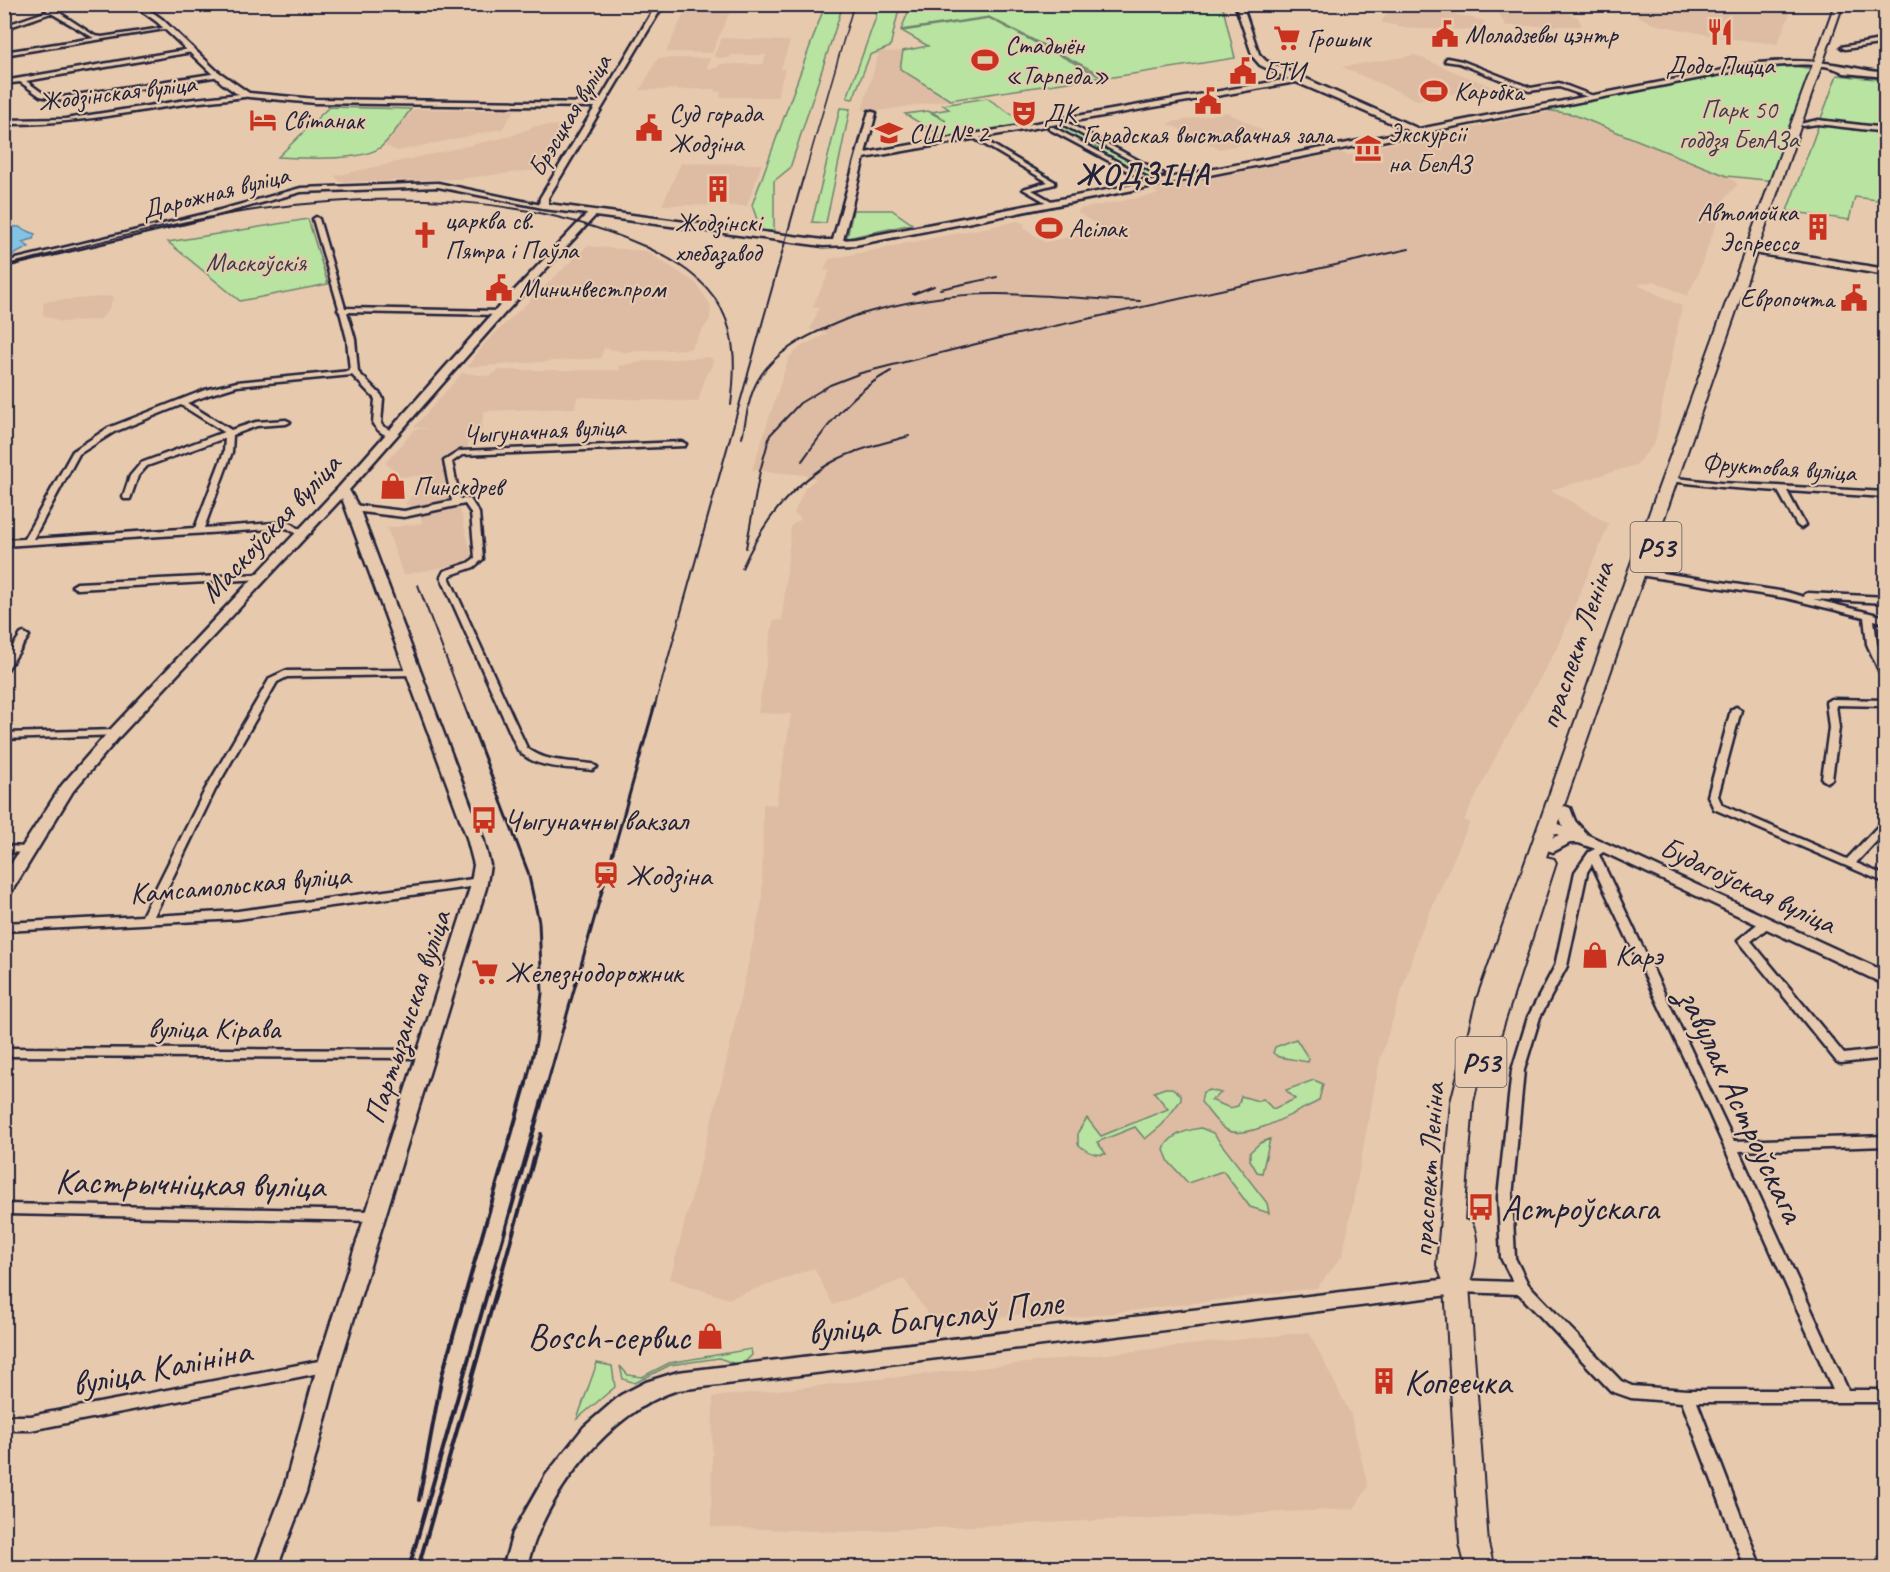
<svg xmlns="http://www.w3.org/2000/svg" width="1890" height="1572" font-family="Caveat,sans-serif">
	<rect width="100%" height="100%" fill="#e7caae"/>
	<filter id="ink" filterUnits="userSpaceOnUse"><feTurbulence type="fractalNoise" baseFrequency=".0167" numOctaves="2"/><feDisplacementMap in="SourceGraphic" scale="12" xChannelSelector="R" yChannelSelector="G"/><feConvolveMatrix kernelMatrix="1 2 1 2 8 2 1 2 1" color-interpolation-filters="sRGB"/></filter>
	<g filter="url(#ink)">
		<path fill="#ddbca3" d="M688 5H733L712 53 666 52Z
			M1618 5H1794L1777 44 1718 37 1653 24Z
			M1495 7H1554L1578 17 1582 26H1506Z
			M1388 11 1450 13 1485 21 1481 30 1415 29 1383 23 1381 22Z
			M722 38 790 41 781 69H785L777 97H720L721 92H715V89L640 90 658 58H710L707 68H717L720 64H763L766 55H731L730 58H718L714 55Z
			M903 51 900 69 950 100 878 111 862 110 879 52Z
			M1415 55 1492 87 1417 100 1342 67Z
			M414 109 462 110H515L502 129 398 151 385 146Z
			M1554 111 1572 114 1727 176 1738 184 1726 197 1697 277 1687 296 1654 281 1638 285 1682 306 1655 443 1636 465 1551 490 1609 524 1558 646 1494 760 1464 820 1470 822 1418 939 1380 1060 1343 1255 1317 1288 1030 1323 1022 1314 937 1328 904 1279 833 1305 814 1268 728 1299 670 1279 723 1076 762 902 763 804 776 805 791 714 758 713 773 621 782 620 791 526 801 519 794 513 805 488 816 479 804 475 752 470 789 357 802 346 828 333 810 330 819 308 812 307 830 271 824 270 829 259 1018 221 1025 224 1024 228 1045 242 1105 230 1078 213 1079 209 1158 194 1152 190 1339 152 1347 155 1364 152 1360 150Z
			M1227 112 1277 138 1219 149 1167 123Z
			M568 125 546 169 458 179 340 182 335 176 511 136 535 126Z
			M681 163 762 164 747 206 662 205Z
			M587 246 646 251 696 283 711 306 710 319 690 349 624 352 604 348 601 358 467 367 486 342Z
			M114 296 108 311 100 320 61 322 43 315V303L49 301Z
			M709 357 713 360 711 371 707 372 698 402 577 397 575 408 484 411 481 431H470L467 451 446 457 452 502 420 508 405 504 427 475 392 478 393 469 385 463 415 429H430L414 427 462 373 490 376 499 370H620L619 366 645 361Z
			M452 508 453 510 460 509 473 561 403 575 387 528 422 523 420 513Z
			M1309 1332 1351 1415 1368 1487 1354 1509 843 1532 711 1527 713 1397Z"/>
		<path fill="#b9e3a0" stroke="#6e826e" stroke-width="1.5" d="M825 5H843L790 168 774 181V231H761L752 205Z
			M878 5H900L890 47 870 55 853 99 847 98 876 17Z
			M911 5H1208L1223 8 1235 58 1107 78 989 17 901 30Z
			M989 18 1101 77 950 100 900 69 903 51 928 46 902 31Z
			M1788 65 1813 69 1775 181 1727 176 1572 114 1546 110 1758 68Z
			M1837 75 1885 80V201L1855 197 1849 220 1787 211Z
			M987 98 1026 124 944 138 905 114 928 111 946 121 932 112 949 109 943 105Z
			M329 107 411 109C402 121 393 136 382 146 365 162 302 158 278 157Z
			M840 108 850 109 826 223 812 222Z
			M1066 126 1162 173 1155 177H1144L1054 128Z
			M853 210H892L912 224 847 238Z
			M308 219 328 284 240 301 168 242Z
			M1296 1039 1309 1059 1308 1062 1279 1057 1273 1053 1275 1047Z
			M1314 1080 1323 1084 1319 1100 1315 1103C1295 1112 1247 1141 1227 1130 1216 1124 1209 1111 1201 1102L1203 1092 1210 1090 1221 1093 1211 1100 1230 1108 1238 1106 1241 1096 1258 1101 1263 1099 1273 1109 1295 1099 1286 1090Z
			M1165 1088H1172L1181 1095V1100L1162 1125 1145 1139 1135 1127 1097 1142 1106 1154C1094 1156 1086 1152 1078 1144V1132L1087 1118 1101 1136 1168 1109 1154 1092Z
			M1201 1128 1213 1133 1267 1203 1269 1213 1250 1207 1223 1171 1188 1183 1169 1162 1164 1150C1168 1135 1187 1130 1201 1128Z
			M1270 1139 1262 1173 1257 1172 1250 1160V1152L1260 1143Z
			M751 1349 752 1355 741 1366 719 1358 670 1365 635 1383 623 1379 620 1366 628 1375 642 1377 669 1363Z
			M597 1363 612 1366 615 1387 577 1419Z"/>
		<path fill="#83c3e4" stroke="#5c83a0" stroke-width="1.5" d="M5 226 19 227 35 234 33 239 22 242 29 247 5 259Z"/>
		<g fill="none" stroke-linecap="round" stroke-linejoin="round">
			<defs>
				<path id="street" d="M20 4 18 5 4 7V5Z
					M41 4H46L95 36 102 37 169 27 171 28 4 55V52L94 38 51 13 4 29V26L48 11Z
					M190 49 192 52 26 81 44 94 63 97 218 73 220 76 63 101 40 96 20 82 4 84V81Z
					M1447 58 1462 61 1531 88 1559 83 1596 97 1591 98 1559 87 1529 91 1459 63 1445 61Z
					M249 93 251 96C227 100 202 101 178 105 120 114 63 125 4 124V120L65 119 186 100Z
					M1818 120 1886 128V132L1818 124 1803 126 1800 124Z
					M1064 123H1068L1164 174 1159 175 1064 125Z
					M1049 127H1053L1146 177 1141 178 1049 129Z
					M972 135H976L1055 182V184L1032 190 1053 202V204H1049L1023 189 1048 182 972 137Z
					M438 183 546 206 543 208 438 187 301 192 217 215 4 266V262L213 212 301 188Z
					M316 217 319 219 345 308 499 311 502 313 499 315 347 312 355 339 358 372 381 395 383 399 381 424 384 427 394 432V436C385 437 378 431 373 424L375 399 352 375 237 386 211 394 187 403 231 430 256 422 286 420 290 422 286 424 257 426 233 435 232 452 204 528 289 522 297 528 311 529V533H295L287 528 4 546V540L24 539 73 451 108 428 205 390 237 382 350 371 347 339 340 312 338 310 339 308 313 219ZM181 405 224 432 141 463 130 476 123 497 124 499H130L138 476 147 466 225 438 224 452 195 528 33 539 79 454 114 432Z
					M682 442 686 444 685 446 462 455 452 462 460 499H470L479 513 483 559 474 567 451 575 449 577 527 748C546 763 570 761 592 764L597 767 592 770C568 767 536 770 518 750L441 577 444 571 468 563 475 558 471 513 465 504 404 517 353 511 349 508 353 505 404 511 452 501 444 461 460 451Z
					M1667 477 1721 483 1886 492V497L1787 491 1805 525 1801 528 1797 525 1778 491 1721 487 1670 481H1667Z
					M1636 569 1786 592 1804 597 1805 594 1808 593 1886 597V603L1813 599 1886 617V623L1874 620 1877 644 1886 663V678L1881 675 1867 644 1864 617 1786 598 1633 574V570Z
					M261 574 264 575V579L77 589 72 586 77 583Z
					M24 633 29 636 7 670 4 671V660L21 634Z
					M413 670 418 673 416 675 287 677 277 682 215 790 154 916 238 911 480 878 484 879 486 882 484 885 238 919 4 931V923L142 916 205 790 270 678 285 671Z
					M1831 699 1886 700V706L1836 705 1839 728 1832 779 1827 782 1822 779 1829 728 1826 702Z
					M1736 707 1741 710 1718 796 1722 805 1847 859 1882 822 1886 821V831L1856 863 1886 876V883L1714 809 1708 796 1731 710Z
					M115 730 119 731 120 733 119 735 4 739V733Z
					M1605 844 1610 847 1599 855 1734 1141 1886 1136V1146L1739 1151 1848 1390H1886V1402H1697L1761 1568H1745L1682 1402 1631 1398 1611 1391 1519 1294 1457 1292 1452 1290 1450 1286 1452 1282 1457 1280 1513 1282 1501 1258 1498 1197 1512 1070 1528 1017 1555 966 1575 872 1589 852ZM1592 864 1697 1086 1833 1390H1687L1632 1386 1621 1381 1528 1284 1515 1258 1512 1197 1524 1070 1540 1017 1567 966 1587 872Z
					M4 846 27 847 32 850 27 853 4 852Z
					M1766 919 1770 920 1772 923 1770 926 1751 941 1844 1054 1886 1049V1058L1841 1063 1837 1062 1738 940 1762 920Z
					M4 1048 423 1050 427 1051 429 1054 427 1057 423 1058 4 1056Z
					M4 1204 375 1211 380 1212 382 1216 380 1220 375 1221 4 1214Z
					M329 1359 334 1361 336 1365 334 1369 329 1371 31 1430H4V1416H31Z"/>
				<path id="secondary" d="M132 4H141L162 19 216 70 249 93 315 99 598 103 657 4H664L548 198V204L823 240H833L869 111 876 113 865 153 1289 79 1260 65 1253 57 1235 4H1242L1259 54 1266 61 1419 129 1759 63C1781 61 1803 60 1825 63 1846 65 1865 71 1886 73V77L1844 73C1823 59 1773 66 1746 69L855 245 823 246 595 216 503 315 349 490 359 508 483 838 490 865 486 888 341 1360 306 1492 277 1568H254L283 1492 319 1360 470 888 474 865 467 838 342 498 120 736 73 791 10 894 4 895V875L62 785 110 730 339 487 495 311 587 214 543 209 539 206 540 198 595 107 315 103 249 97 236 93 222 83 157 22ZM1296 82 1410 131 855 239 843 240 864 158Z
					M1886 39V43L1845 49 1841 47Z
					M1751 247 1886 269V275L1748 252V248Z
					M1565 806 1570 808 1575 821 1588 835 1886 972V985L1599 850 1578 843H1570L1553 852 1547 850 1545 847 1552 838 1559 835 1544 829 1541 826 1549 821 1563 826 1557 811Z
					M1457 1278 1464 1280 1467 1286 1464 1292 1457 1294 678 1390C610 1410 541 1499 527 1568H503L513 1533 546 1475 584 1427 621 1395 646 1382 678 1372Z"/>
				<path id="primary" d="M1835 4H1843L1546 857 1554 859 1556 863 1499 1039 1496 1044 1486 1046 1473 1102 1464 1220 1471 1222C1481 1240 1475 1268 1469 1286L1488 1544 1494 1568H1466L1460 1544 1445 1286 1437 1265 1451 1102 1477 999 1628 572Z"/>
			</defs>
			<use href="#street" stroke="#22223b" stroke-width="5"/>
			<use href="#secondary" stroke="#22223b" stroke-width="5"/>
			<use href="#primary" stroke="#22223b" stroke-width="4"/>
			<use href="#street" fill="#e7caae" fill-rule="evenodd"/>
			<use href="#secondary" fill="#e7caae" fill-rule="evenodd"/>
			<use href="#primary" fill="#e7caae" fill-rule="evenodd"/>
			<path stroke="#22223b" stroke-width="1.5" d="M803 180 854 4"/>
			<path stroke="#22223b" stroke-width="2" d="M4 266C89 245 174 221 261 209 386 192 527 194 644 246 674 260 705 278 721 308 737 338 735 372 731 405
				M940 289 997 277
				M913 294 934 286
				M855 316C901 302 948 294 996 294 1044 294 1092 300 1140 301
				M742 438C746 422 747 404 754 388 771 347 824 328 862 313
				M802 461C828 425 851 392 891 371
				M746 548 760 471 770 435 800 403 830 385 861 373 1004 337 1409 249
				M742 568C762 523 793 482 838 459 860 448 885 443 909 436
				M418 585 464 705
				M655 705C705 530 752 354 803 178"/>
			<path stroke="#22223b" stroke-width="3" d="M464 704 528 872 539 922 542 993 536 1042 526 1085
				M547 1085 655 704"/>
			<path stroke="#22223b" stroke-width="4" d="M419 1500 442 1375 526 1083
				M409 1568 547 1083
				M418 1568 541 1134"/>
		</g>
	</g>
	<defs>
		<symbol id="restaurant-bare" viewBox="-9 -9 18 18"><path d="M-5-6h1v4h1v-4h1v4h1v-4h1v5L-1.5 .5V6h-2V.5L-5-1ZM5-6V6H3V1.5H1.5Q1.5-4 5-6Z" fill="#c8321e" stroke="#e7caae" stroke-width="2.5" paint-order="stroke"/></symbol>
		<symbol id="civic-bare" viewBox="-9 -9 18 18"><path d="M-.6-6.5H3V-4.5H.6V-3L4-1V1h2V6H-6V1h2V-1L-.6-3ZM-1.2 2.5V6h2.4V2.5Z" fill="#c8321e" stroke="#e7caae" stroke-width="2.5" paint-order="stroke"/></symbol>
		<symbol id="supermarket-bare" viewBox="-9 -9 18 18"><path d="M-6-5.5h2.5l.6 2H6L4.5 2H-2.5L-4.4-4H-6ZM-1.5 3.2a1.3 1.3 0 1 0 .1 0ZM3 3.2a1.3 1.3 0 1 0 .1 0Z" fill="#c8321e" stroke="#e7caae" stroke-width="2.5" paint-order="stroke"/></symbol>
		<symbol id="stadium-bare" viewBox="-9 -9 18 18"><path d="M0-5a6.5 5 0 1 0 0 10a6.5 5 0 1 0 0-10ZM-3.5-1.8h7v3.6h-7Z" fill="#c8321e" stroke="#e7caae" stroke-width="2.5" paint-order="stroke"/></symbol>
		<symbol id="theatre-bare" viewBox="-9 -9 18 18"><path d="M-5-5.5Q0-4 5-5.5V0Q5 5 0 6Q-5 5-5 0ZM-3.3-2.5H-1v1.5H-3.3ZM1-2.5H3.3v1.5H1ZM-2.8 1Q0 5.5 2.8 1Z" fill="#c8321e" stroke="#e7caae" stroke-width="2.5" paint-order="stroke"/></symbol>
		<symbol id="hotel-bare" viewBox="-9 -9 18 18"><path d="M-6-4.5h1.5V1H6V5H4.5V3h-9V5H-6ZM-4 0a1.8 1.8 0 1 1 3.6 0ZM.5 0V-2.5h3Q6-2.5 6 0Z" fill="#c8321e" stroke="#e7caae" stroke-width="2.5" paint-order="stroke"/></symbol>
		<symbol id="school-bare" viewBox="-9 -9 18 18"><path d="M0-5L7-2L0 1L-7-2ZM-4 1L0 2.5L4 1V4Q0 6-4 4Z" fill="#c8321e" stroke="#e7caae" stroke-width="2.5" paint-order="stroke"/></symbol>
		<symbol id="museum-bare" viewBox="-9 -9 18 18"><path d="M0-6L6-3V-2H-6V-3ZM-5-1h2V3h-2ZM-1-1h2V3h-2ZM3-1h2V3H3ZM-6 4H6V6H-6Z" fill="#c8321e" stroke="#e7caae" stroke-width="2.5" paint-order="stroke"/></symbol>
		<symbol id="building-bare" viewBox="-9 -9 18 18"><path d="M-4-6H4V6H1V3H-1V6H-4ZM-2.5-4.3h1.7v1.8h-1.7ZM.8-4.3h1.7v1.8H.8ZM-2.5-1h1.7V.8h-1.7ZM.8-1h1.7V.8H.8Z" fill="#c8321e" stroke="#e7caae" stroke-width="2.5" paint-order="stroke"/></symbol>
		<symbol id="church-bare" viewBox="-9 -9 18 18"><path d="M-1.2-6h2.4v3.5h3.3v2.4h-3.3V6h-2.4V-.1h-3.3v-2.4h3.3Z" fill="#c8321e" stroke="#e7caae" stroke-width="2.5" paint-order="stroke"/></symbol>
		<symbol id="shop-bare" viewBox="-9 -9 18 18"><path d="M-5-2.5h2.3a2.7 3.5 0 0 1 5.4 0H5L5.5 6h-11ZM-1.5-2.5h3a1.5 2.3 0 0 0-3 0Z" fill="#c8321e" stroke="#e7caae" stroke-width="2.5" paint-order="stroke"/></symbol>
		<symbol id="bus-bare" viewBox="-9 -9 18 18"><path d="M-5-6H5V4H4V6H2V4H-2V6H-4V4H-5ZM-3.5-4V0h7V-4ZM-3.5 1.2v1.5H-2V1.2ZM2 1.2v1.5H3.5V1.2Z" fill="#c8321e" stroke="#e7caae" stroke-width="2.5" paint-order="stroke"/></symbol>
		<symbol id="station-bare" viewBox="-9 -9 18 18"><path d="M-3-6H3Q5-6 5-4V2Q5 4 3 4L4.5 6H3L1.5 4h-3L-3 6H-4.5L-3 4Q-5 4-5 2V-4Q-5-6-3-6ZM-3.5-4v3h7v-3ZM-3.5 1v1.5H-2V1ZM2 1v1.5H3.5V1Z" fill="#c8321e" stroke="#e7caae" stroke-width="2.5" paint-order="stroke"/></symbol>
	</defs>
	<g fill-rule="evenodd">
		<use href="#restaurant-bare" x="1701" y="13" width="38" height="38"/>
		<use href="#civic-bare" x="1426" y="15" width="38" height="38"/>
		<use href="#supermarket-bare" x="1268" y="19" width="38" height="38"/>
		<use href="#stadium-bare" x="966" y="41" width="38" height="38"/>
		<use href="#civic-bare" x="1224" y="52" width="38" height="38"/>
		<use href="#stadium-bare" x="1415" y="72" width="38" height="38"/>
		<use href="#civic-bare" x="1189" y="82" width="38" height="38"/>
		<use href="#theatre-bare" x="1005" y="94" width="38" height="38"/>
		<use href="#hotel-bare" x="244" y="101" width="38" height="38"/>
		<use href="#civic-bare" x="630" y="109" width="38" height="38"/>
		<use href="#school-bare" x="870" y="114" width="38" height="38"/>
		<use href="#museum-bare" x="1349" y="129" width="38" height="38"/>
		<use href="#building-bare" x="699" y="170" width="38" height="38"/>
		<use href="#building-bare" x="1799" y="208" width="38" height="38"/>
		<use href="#stadium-bare" x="1030" y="209" width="38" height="38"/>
		<use href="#church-bare" x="406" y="216" width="38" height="38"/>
		<use href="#civic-bare" x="480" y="269" width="38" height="38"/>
		<use href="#civic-bare" x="1835" y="279" width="38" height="38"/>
		<use href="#shop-bare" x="374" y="467" width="38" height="38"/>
		<use href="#bus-bare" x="465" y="801" width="38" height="38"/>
		<use href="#station-bare" x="587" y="856" width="38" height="38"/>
		<use href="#shop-bare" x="1576" y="936" width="38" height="38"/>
		<use href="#supermarket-bare" x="466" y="953" width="38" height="38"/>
		<use href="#bus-bare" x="1462" y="1188" width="38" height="38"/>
		<use href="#shop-bare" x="691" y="1317" width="38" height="38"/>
		<use href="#building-bare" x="1365" y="1362" width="38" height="38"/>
	</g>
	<g text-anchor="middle" stroke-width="4.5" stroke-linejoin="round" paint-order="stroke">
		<g font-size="26" fill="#22223b" stroke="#e7caae" text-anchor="start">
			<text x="1465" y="43">Моладзевы цэнтр</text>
			<text x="1307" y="47">Грошык</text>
			<text x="1005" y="54">Стадыён<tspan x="1005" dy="30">«Тарпеда»</tspan></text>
			<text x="1720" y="74" text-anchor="middle">Додо Пицца</text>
			<text x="1263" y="80">БТИ</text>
			<text x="1454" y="100">Каробка</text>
			<text x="669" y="122">Суд горада<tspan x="669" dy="30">Жодзіна</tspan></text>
			<text x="1044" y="122">ДК</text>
			<text x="283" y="129">Світанак</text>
			<text x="909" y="142">СШ № 2</text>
			<text x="1388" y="142">Экскурсіі<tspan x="1388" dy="30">на БелАЗ</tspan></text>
			<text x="1208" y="143" text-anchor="middle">Гарадская выставачная зала</text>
			<text x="1798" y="221" text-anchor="end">Автомойка<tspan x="1798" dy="30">Эспрессо</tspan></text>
			<text x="445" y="229">царква св.<tspan x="445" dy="30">Пятра і Паўла</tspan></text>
			<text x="718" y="231" text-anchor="middle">Жодзінскі<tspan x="718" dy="30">хлебазавод</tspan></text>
			<text x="1069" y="237">Асілак</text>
			<text x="519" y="297">Мининвестпром</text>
			<text x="1834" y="307" text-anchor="end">Европочта</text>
			<text x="413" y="495">Пинскдрев</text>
		</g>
		<g font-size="26" fill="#22223b" stroke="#e7caae">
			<text transform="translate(117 92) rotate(-7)" y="9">Жодзінская вуліца</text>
			<text transform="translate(569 115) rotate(-59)" y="9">Брэсцкая вуліца</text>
			<text transform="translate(215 192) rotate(-14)" y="9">Дарожная вуліца</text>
			<text transform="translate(544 430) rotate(-3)" y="9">Чыгуначная вуліца</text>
			<text transform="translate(1779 467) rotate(4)" y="9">Фруктовая вуліца</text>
		</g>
		<g font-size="26" fill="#393f4a" stroke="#e7caae">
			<text x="1739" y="118">Парк 50<tspan x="1739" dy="30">годдзя БелАЗа</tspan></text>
			<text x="256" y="271">Маскоўскія</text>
		</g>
		<g fill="#e7caae" stroke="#5d545e" stroke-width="1.5">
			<rect x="1630.5" y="522" width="51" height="50" rx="4.5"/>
			<rect x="1455.5" y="1037" width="51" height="50" rx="4.5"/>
		</g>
		<g font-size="28" font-weight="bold" fill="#22223b">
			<text x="1656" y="557">Р53</text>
			<text x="1481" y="1072">Р53</text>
		</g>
		<g font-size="30" font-weight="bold" letter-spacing="1.5" fill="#22223b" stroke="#e7caae">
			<text x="1143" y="184">ЖОДЗІНА</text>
		</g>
		<g font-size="30" fill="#22223b" stroke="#e7caae">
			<text transform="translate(270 528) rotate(-47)" y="10">Маскоўская вуліца</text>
			<text transform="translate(1576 645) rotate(-71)" y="10">праспект Леніна</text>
			<text transform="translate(240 884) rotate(-5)" y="10">Камсамольская вуліца</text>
			<text transform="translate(1748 885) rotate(25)" y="10">Будагоўская вуліца</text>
			<text transform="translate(407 1017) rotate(-72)" y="10">Партызанская вуліца</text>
			<text x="214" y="1038">вуліца Кірава</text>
			<text transform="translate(1428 1170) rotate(-86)" y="10">праспект Леніна</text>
		</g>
		<g font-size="30" fill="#22223b" stroke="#e7caae" text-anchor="start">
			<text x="504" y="830">Чыгуначны вакзал</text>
			<text x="626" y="885">Жодзіна</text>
			<text x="1615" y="965">Карэ</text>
			<text x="505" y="982">Железнодорожник</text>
		</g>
		<g font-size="36" fill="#22223b" stroke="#e7caae">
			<text transform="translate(1743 1105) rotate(65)" y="13">завулак Астроўскага</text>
			<text transform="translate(190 1182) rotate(1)" y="13">Кастрычніцкая вуліца</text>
			<text transform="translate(935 1316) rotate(-7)" y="13">вуліца Багуслаў Поле</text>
			<text transform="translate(161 1366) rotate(-11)" y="13">вуліца Калініна</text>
		</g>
		<g font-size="36" fill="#22223b" stroke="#e7caae" text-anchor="start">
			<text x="1501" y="1220">Астроўскага</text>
			<text x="690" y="1349" text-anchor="end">Bosch-сервис</text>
			<text x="1404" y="1394">Копеечка</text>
		</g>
	</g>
	<rect width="1890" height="1572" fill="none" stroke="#e7caae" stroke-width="24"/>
	<rect x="12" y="12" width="1866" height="1548" fill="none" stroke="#22223b" stroke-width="2" filter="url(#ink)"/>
</svg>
